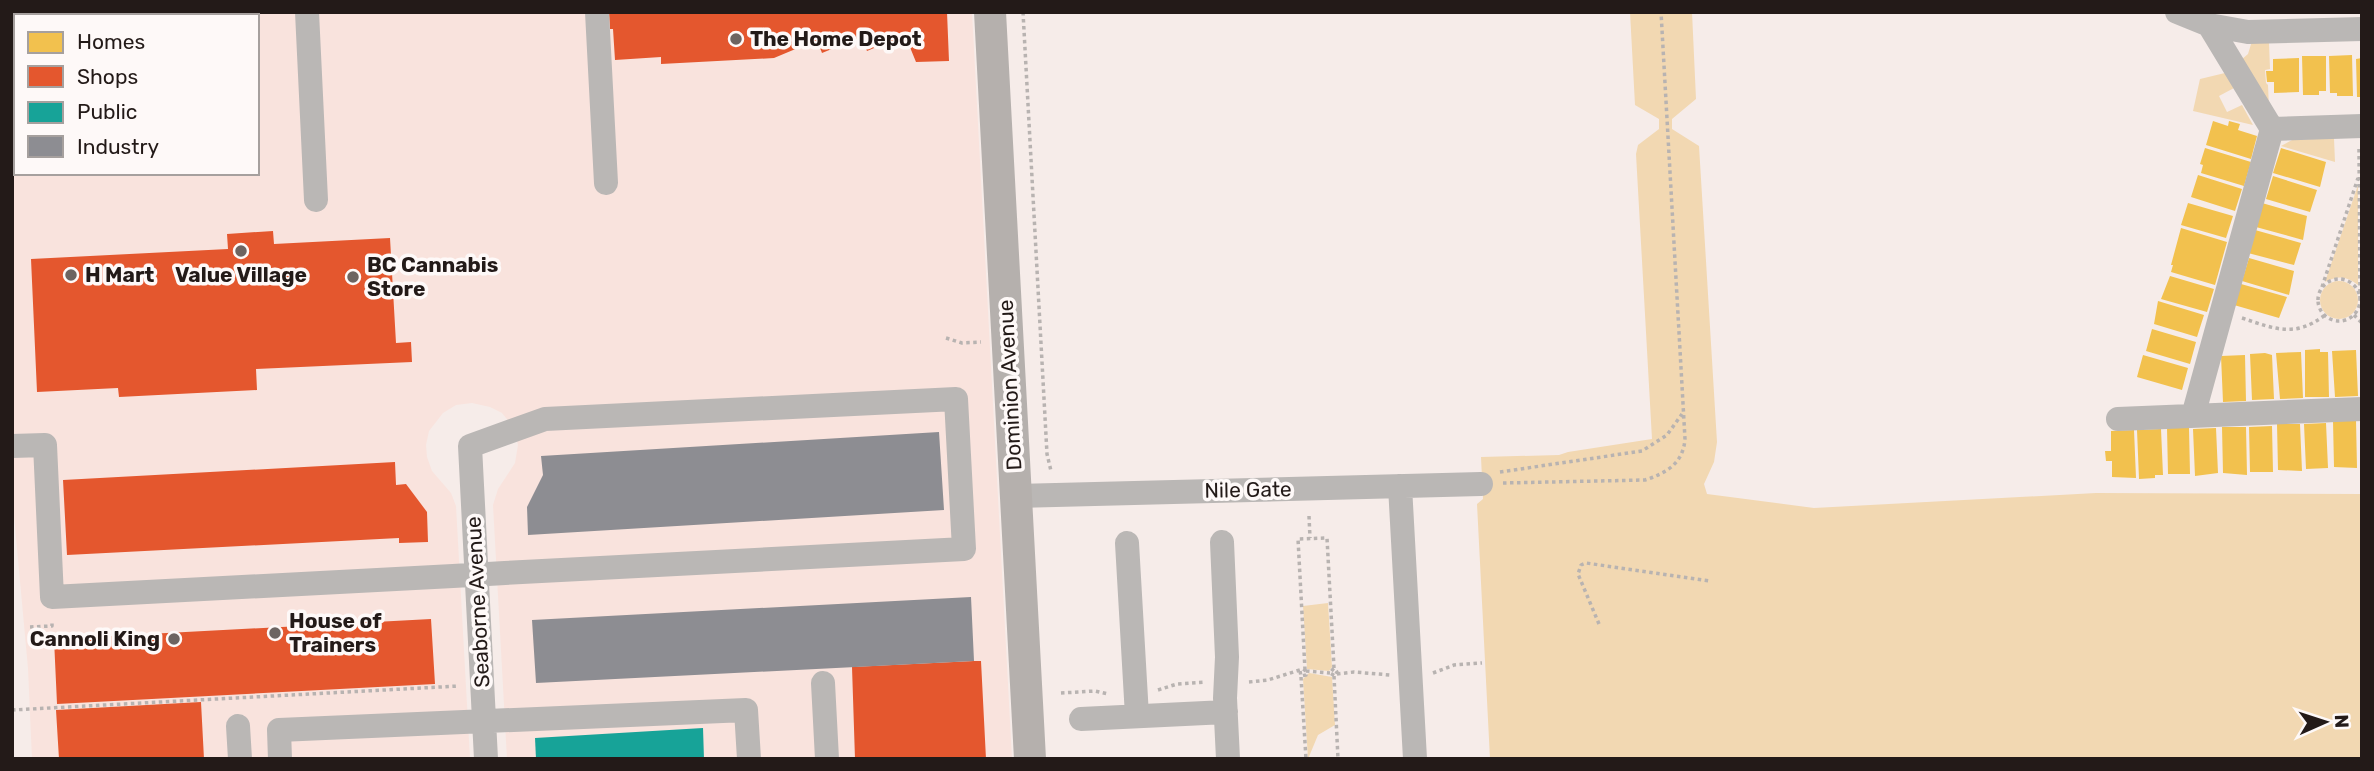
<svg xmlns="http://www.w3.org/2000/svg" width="2374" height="771" font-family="Rubik,sans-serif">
	<rect width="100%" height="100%" fill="#f6ece9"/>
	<path fill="#f9e3dd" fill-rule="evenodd" d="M12 12H972L1012 759H507L493 505 498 489 515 463 518 445 514 428 502 413 490 407 472 403 456 405 443 413 429 431 426 445 427 457 432 471 451 493 456 506 470 759H32L28 668 12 494ZM16 16H257V173H16Z"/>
	<path fill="#f2d8b2" d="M1630 12H1692L1696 99 1672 119V129L1699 146 1717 442 1714 462 1704 484 1707 494 1814 508 2096 493 2362 494V759H1490L1477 504 1483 499 1481 457 1559 455 1568 452 1652 439 1636 154 1638 145 1659 129V119L1635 105Z
		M2252 41 2269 43 2270 69 2265 70 2266 83 2268 85 2269 108 2241 60 2248 54Z
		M2225 73 2234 88 2219 96 2227 112 2242 105 2253 125 2193 111 2200 79Z
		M2334 138 2335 162 2281 146 2292 140Z
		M2358 185V285C2347 276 2338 275 2325 282Z
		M2320 300a19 19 0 1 1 38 0a19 19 0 1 1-38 0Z
		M1328 603 1332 667 1329 671 1307 669 1303 606Z
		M1309 673 1332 677 1335 725 1318 735 1308 759 1303 679Z"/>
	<path fill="#f2c14e" d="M2352 55 2353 96H2337V93H2330L2329 56Z
		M2302 56H2326V91H2319V95H2303Z
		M2299 58V92L2274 93V82H2267L2266 71H2273V59Z
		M2362 58V97H2357L2356 59Z
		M2213 121 2228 126 2229 121 2240 124 2238 130 2257 136 2251 159 2206 145Z
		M2205 148 2251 162 2244 186 2201 173 2203 165 2200 164Z
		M2281 148 2326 162 2320 187 2273 173Z
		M2198 175 2242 189 2235 211 2191 197Z
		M2273 176 2317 190 2310 212 2266 199Z
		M2188 203 2233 216 2226 238 2181 225Z
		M2262 203 2307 216 2303 240 2256 227Z
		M2181 228 2227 242 2215 285 2171 272 2173 265H2171Z
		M2255 230 2301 243 2294 265 2248 253Z
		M2249 258 2294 271 2289 295 2242 281Z
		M2170 276 2214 289 2207 312 2161 299Z
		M2241 284 2287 297 2279 318 2234 305Z
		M2158 301 2204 315 2197 337 2154 324Z
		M2152 329 2196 342 2190 364 2146 351Z
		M2320 349V352H2328L2329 397H2305V350Z
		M2356 350 2358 396 2335 397 2332 351Z
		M2301 352 2303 398 2280 399 2276 353Z
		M2265 353 2272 355 2274 399 2252 400 2250 354Z
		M2143 355 2188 368 2182 390 2137 377Z
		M2245 355 2246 401 2223 402 2221 356Z
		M2356 420 2357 468 2334 467 2333 421Z
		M2326 423 2328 468 2306 469 2304 424Z
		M2277 424H2300L2302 471 2278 470Z
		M2272 426 2273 472H2250L2249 427Z
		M2222 427H2246L2247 475 2223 473Z
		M2167 428H2189L2190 474H2168Z
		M2216 428 2218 473 2195 476 2193 429Z
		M2161 429 2163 475H2155V478L2139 479 2137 430Z
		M2134 430 2136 478 2112 477V461H2106L2105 451H2111V431Z"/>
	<path fill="#e4572e" d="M609 12H947L949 61 916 62 905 35 867 51 861 37 822 53 817 40 774 58 661 64V57L615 60 613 29H610Z
		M273 231 274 244 390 238 396 343 411 342 412 362 256 369 257 390 119 397 118 388 37 392 31 259 228 249 227 234Z
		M395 462 396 485 406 484 427 512 428 542 399 543V538L67 555 63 480Z
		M431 619 435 684 57 704 54 639Z
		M974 661H981L986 759H855L852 667Z
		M201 702 204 759H59L56 710Z"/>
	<path fill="#17a398" d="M703 728 704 759H536L535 738Z"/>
	<path fill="#8d8d92" d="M939 432 944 510 528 535 527 507 543 475 541 456Z
		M971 597 974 661 536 683 532 620Z"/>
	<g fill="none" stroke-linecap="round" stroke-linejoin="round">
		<path stroke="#b8b3b1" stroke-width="3.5" stroke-dasharray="3.5 3.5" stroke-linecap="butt" d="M1023 12 1047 454 1051 471
			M2359 149 2360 301
			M2318 300a21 21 0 1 1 42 0a21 21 0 1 1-42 0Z
			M2322 287 2358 178
			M2354 315 2362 323
			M2242 318C2275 329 2295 338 2325 315
			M946 338 962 343 981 342
			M1500 472 1642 451 1667 435 1682 414
			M1503 483 1645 480C1666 473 1683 464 1685 439L1661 12
			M1309 516 1310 538
			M1599 624 1578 574 1581 565 1586 563 1710 581
			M30 627 52 626V620
			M1305 670 1298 539 1327 538 1334 668 1337 672 1335 676 1330 673 1334 668
			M1306 671 1330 673
			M1433 673 1454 665 1482 663
			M1337 674 1354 672 1390 675
			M1334 676 1338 759
			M1301 677 1306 759
			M1249 682 1268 680 1303 669 1306 671V675L1301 676 1300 671
			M1158 690 1177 684 1205 682
			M1061 693 1095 691 1108 694
			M12 710 459 686"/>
		<path stroke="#bab7b5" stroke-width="24" d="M307 12 316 200
			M597 12 606 183
			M2177 12 2209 25 2248 32 2362 29
			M2272 129 2362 126
			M2193 416 2272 129 2209 25
			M2118 419 2362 409
			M12 446 45 445 52 597 453 576 505 573 964 549 956 399 545 419 470 446C475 550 481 654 486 759
			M1400 486 1415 759
			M1016 496 1481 484
			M1222 542 1227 657 1225 698 1228 759
			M1127 543 1137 716
			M823 683 827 759
			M1081 719 1226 712
			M238 726 240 759
			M280 759 279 730 746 710 749 759"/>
		<path stroke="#b5b0ad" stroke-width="32" d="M990 12 1030 759"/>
	</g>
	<g fill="#6d6461" stroke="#fef9f8" stroke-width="2.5">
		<circle cx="736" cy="39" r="7"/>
		<circle cx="241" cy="251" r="7"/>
		<circle cx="71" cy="275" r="7"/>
		<circle cx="353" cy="277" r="7"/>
		<circle cx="275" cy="633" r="7"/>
		<circle cx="174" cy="639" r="7"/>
	</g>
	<g text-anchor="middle" stroke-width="7" stroke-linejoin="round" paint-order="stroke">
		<g font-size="21" font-weight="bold" fill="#231a18" stroke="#fef9f8" text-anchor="start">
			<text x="750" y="46">The Home Depot</text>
			<text x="367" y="272">BC Cannabis<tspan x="367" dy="24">Store</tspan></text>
			<text x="85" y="282">H Mart</text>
			<text x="241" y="282" text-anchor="middle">Value Village</text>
			<text x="289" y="628">House of<tspan x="289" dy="24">Trainers</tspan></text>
			<text x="160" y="646" text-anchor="end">Cannoli King</text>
		</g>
		<g font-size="21" fill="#231a18" stroke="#fef9f8">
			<text transform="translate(1010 385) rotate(-93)" y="7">Dominion Avenue</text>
			<text transform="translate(1248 490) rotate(-1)" y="7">Nile Gate</text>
			<text transform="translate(478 602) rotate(-93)" y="7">Seaborne Avenue</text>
		</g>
	</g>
	<rect width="2374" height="771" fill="none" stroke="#231a18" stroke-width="28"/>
	<rect x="14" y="14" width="245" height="161" fill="#fef9f8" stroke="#a6a09e" stroke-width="2"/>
	<rect x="28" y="32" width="35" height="21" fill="#f2c14e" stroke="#a6a09e" stroke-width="2"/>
	<text x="77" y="49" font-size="21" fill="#231a18">Homes</text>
	<rect x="28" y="66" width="35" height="21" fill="#e4572e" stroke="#a6a09e" stroke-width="2"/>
	<text x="77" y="84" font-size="21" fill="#231a18">Shops</text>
	<rect x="28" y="102" width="35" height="21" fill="#17a398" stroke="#a6a09e" stroke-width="2"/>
	<text x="77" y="119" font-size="21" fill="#231a18">Public</text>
	<rect x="28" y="136" width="35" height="21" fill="#8d8d92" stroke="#a6a09e" stroke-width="2"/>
	<text x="77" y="154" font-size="21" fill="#231a18">Industry</text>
	<g transform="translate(2325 722) rotate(87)" stroke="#fef9f8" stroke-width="5" paint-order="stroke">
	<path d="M0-5L12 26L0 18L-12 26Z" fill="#231a18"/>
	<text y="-10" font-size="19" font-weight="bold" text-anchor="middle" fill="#231a18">N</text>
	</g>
</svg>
